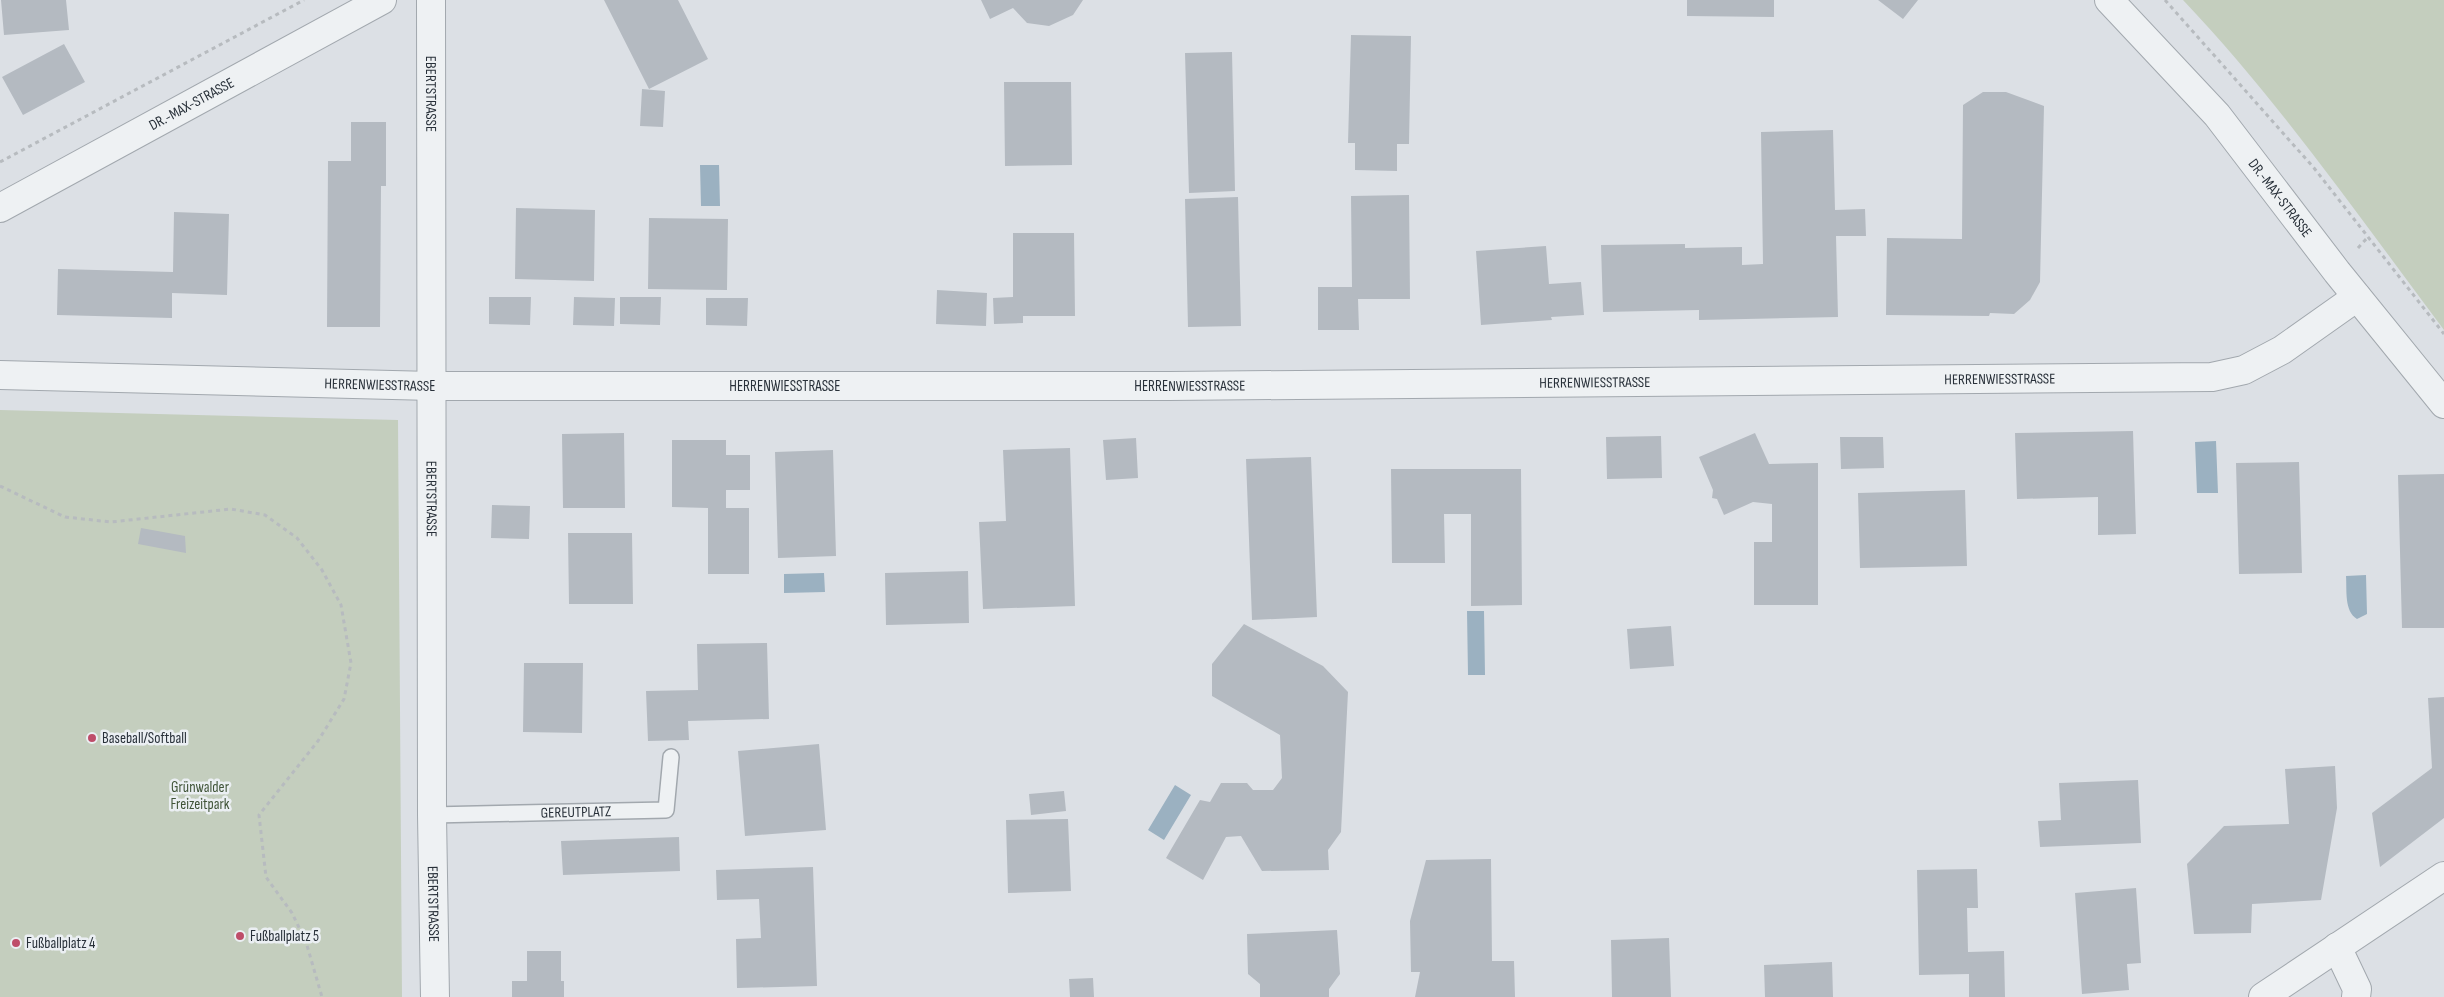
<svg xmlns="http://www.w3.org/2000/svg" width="2444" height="997" font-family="'Sofia Sans Condensed',sans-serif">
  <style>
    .green { fill: #c4cebe }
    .water { fill: #9bb1c1 }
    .building { fill: #b4bac1 }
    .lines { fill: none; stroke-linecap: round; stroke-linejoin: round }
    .service-casing { stroke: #a2a8ae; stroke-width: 18 }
    .minor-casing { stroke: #a2a8ae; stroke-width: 30 }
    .path { stroke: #b7bbbf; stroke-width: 3; stroke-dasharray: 4 4; stroke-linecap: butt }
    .service { stroke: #eef1f3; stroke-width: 15 }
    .minor { stroke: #eef1f3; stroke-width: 28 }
    .poi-dot { fill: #be4d69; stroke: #ebeff3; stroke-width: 2 }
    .labels { text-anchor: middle; stroke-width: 5; stroke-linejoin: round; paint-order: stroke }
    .street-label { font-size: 15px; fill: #283039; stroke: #ebeff3 }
    .poi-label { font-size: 15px; fill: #283039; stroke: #ebeff3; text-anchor: start }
    .park-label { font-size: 15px; fill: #3f5337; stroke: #ebeff3 }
  </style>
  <rect width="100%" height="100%" fill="#dce0e5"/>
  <path class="green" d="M2183,0h261v330c-84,-112 -165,-229 -261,-330z
    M0,410l398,10 4,577h-402z"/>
  <path class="water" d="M700,165h19l1,41h-19z
    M2216,441l2,52h-21l-2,-51z
    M824,573l1,19 -41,1v-19z
    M2366,575l1,39 -10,5c-13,-8 -10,-29 -11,-43z
    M1467,611h17l1,64h-17z
    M1175,785l16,10 -27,45 -16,-10z"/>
  <path class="building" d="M1,0h65l3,30 -65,5z
    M604,0h74l30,59 -59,30z
    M981,0h102l-10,15 -24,11 -22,-3 -14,-15 -23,11z
    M1687,0h87v17l-87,-1z
    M1878,0h40l-15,19z
    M1351,35l60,1 -2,108h-12v27l-42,-1v-27h-7z
    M64,44l21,38 -62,33 -21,-38z
    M1232,52l3,139 -46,2 -4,-140z
    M1004,82h67l1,83 -67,1z
    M642,89l23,2 -2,36 -23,-1z
    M1983,92h23l38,14 -4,176 -10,18 -16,14 -24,-1 -1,3 -103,-1 1,-77 75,1 1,-134z
    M351,122h35v64h-5l-1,141h-53l1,-166h23z
    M1833,130l2,80 30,-1 1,27h-30l2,81 -139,3v-10l-96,2 -2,-67 84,-1v4l57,-1v18l21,-1 -2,-132z
    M1409,195l1,104h-52l1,31h-41v-43h34l-1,-91z
    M1238,197l3,129 -53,1 -3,-128z
    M516,208l79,2 -1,71 -79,-2z
    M174,212l55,2 -2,81 -55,-2v25l-115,-3 1,-46 115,3z
    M649,218l79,1 -1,71 -79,-1z
    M1013,233h61l1,83h-52v7l-29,1 -1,-26 20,-1z
    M1546,246l3,38 32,-2 3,33 -33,2 1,3 -71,5 -5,-74z
    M937,290l50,3 -1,33 -50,-2z
    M489,297h42l-1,28 -41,-1z
    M574,297l41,1 -1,28 -41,-1z
    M620,297h41l-1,28 -40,-1z
    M706,298h42l-1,28 -41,-1z
    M2133,431l3,103 -38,1v-38l-81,2 -2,-66z
    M624,433l1,75h-62l-1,-74z
    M1755,433l14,31 49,-1v142h-64v-63h18v-38l-19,-2 -29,13 -7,-16 -5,-1 1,-8 -14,-33z
    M1661,436l1,42 -55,1 -1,-42z
    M1840,437h43l1,31 -43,1z
    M1136,438l2,40 -32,2 -3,-40z
    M672,440h54v15h24v35h-24v18h23v66h-41v-66l-36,-1z
    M1070,448l5,158 -92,3 -4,-87 27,-1 -3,-71z
    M833,450l3,106 -58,2 -3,-106z
    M1311,457l6,160 -65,3 -6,-161z
    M2299,462l3,111 -63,1 -3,-111z
    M1391,469h130l1,136 -51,1v-92h-27l1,49h-53z
    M2444,474v154h-42l-4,-153z
    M1965,490l2,76 -107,2 -2,-75z
    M492,505l38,1 -1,33 -38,-1z
    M141,528l44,8 1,17 -48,-9z
    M568,533h64l1,71h-64z
    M968,571l1,52 -83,2 -1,-52z
    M1244,624l79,42 25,26 -7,140 -13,18 1,20 -67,1 -21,-35 -15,1 -23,43 -37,-22 34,-58 10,2 11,-19h26l6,7h20l9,-12 -2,-43 -68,-39v-32z
    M1671,626l3,40 -44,3 -3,-40z
    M767,643l2,76 -81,2 1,19 -41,1 -2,-50 52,-1 -1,-46z
    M524,663h59l-1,70 -59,-1z
    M2444,697v121l-64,49 -8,-54 60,-45 -4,-70z
    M819,744l7,86 -81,6 -7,-85z
    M2335,766l2,42 -16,92 -69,4 -1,29 -57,1 -7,-70 37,-38 65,-2 -4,-55z
    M2138,780l3,63 -101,4 -2,-26 23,-1 -2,-37z
    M1064,791l2,20 -35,4 -2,-21z
    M1068,819l3,72 -63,2 -2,-73z
    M679,837l1,34 -117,4 -2,-34z
    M1491,859l1,102h22l1,36h-100l5,-25h-9l-1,-51 16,-61z
    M813,867l4,119 -80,2 -1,-49 25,-1 -2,-39 -42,1 -1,-30z
    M1977,869l1,39h-11l1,44 36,-1 1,46h-36v-23l-50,1 -2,-105z
    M2136,888l5,75 -14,1 2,26 -47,4 -7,-101z
    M1337,930l3,44 -11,15v8h-69v-13l-12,-10 -1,-40z
    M1669,938l2,59h-59l-1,-57z
    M527,951h34v30h3v16h-52v-16h15z
    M1832,962l1,35h-68l-1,-32z
    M1093,978l1,19h-24l-1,-18z"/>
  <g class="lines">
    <g class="service-casing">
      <g id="service">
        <path id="s1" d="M432,815l234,-5 5,-53"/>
      </g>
    </g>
    <g class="minor-casing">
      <g id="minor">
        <path id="s2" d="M431,0l1,815 3,182"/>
        <path id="s3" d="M2109,0l108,115 120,157 107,132"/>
        <path id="s4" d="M0,208l382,-208"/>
        <path id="s5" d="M0,375l432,11h738l1042,-9 32,-7 38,-20 75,-53"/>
        <path d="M2337,947l20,42 -1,8"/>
        <path d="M2263,997l181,-121"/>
      </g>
    </g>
    <path class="path" d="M2165,0l149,168 130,166
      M0,162l304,-162
      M2358,248l10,-11
      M0,486l65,31 46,5 120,-13 34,6 32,23 25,32 19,35 10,58 -7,36 -26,42 -59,74 7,62 26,36 14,29 16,55"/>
    <use href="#service" class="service"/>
    <use href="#minor" class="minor"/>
  </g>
  <g class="poi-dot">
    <circle cx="92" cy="738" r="5"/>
    <circle cx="240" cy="936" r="5"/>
    <circle cx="16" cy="943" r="5"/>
  </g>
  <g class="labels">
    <g class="street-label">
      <text dy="5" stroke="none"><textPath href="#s2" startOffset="94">EBERTSTRASSE</textPath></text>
      <text dy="5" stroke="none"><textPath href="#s4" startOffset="218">DR.-MAX-STRASSE</textPath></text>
      <text dy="5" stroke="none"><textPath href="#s3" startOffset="262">DR.-MAX-STRASSE</textPath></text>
      <text dy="5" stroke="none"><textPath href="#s5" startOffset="2000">HERRENWIESSTRASSE</textPath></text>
      <text dy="5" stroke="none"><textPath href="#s5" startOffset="1595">HERRENWIESSTRASSE</textPath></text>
      <text dy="5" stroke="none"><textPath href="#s5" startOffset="380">HERRENWIESSTRASSE</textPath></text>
      <text dy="5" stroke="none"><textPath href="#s5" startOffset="1190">HERRENWIESSTRASSE</textPath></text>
      <text dy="5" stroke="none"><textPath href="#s5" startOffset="785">HERRENWIESSTRASSE</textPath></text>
      <text dy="5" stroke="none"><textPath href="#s2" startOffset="499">EBERTSTRASSE</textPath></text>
      <text dy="5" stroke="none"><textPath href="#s1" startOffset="144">GEREUTPLATZ</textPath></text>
      <text dy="5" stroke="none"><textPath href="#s2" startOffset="904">EBERTSTRASSE</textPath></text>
    </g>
    <g class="poi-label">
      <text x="102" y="743">Baseball/Softball</text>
      <text x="250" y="941">Fußballplatz 5</text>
      <text x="26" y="948">Fußballplatz 4</text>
    </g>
    <g class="park-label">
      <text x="200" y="792">Grünwalder<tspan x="200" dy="17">Freizeitpark</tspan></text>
    </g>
  </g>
</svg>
